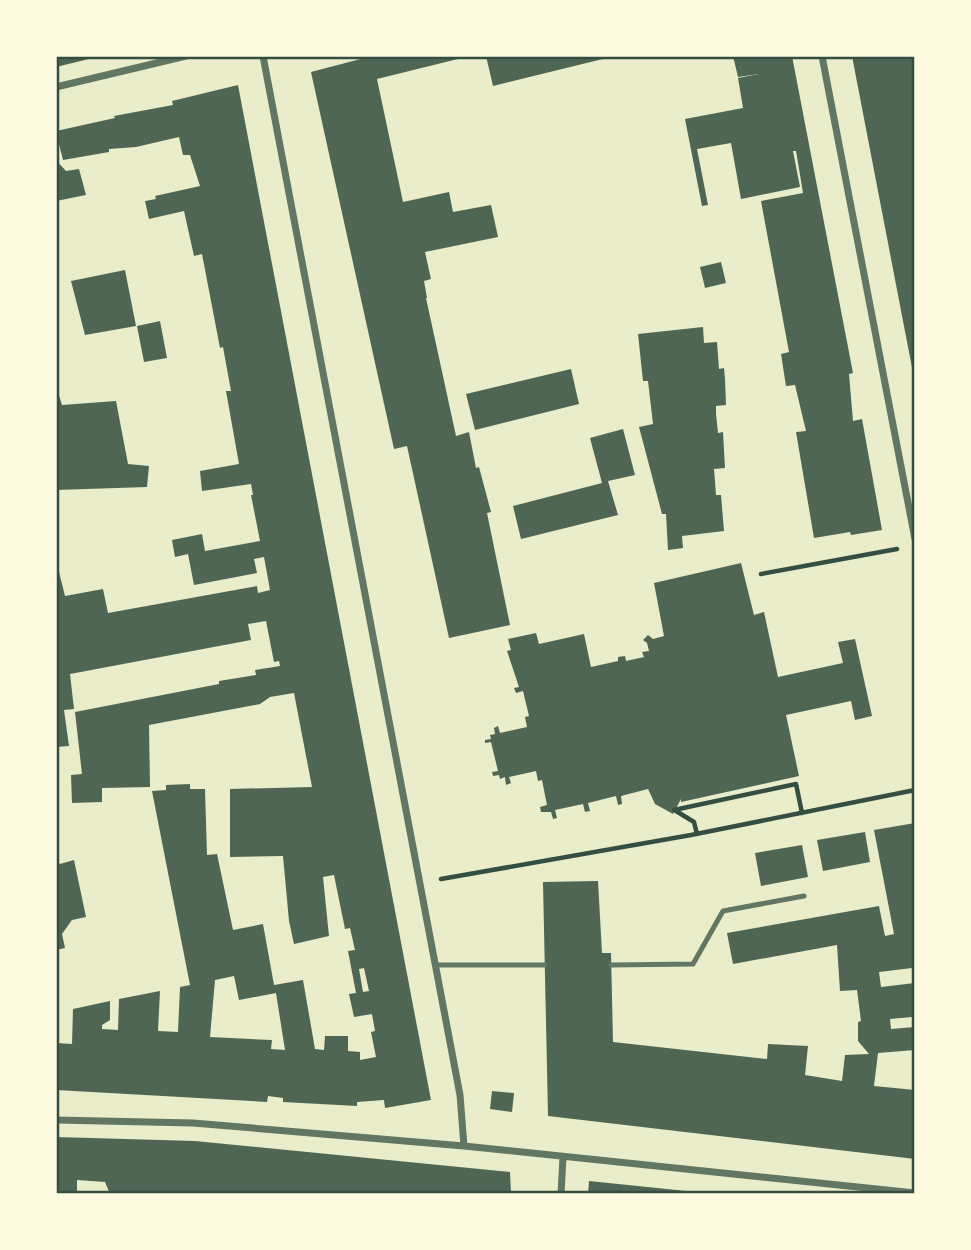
<svg xmlns="http://www.w3.org/2000/svg" width="971" height="1250" font-family="Mulish,sans-serif">
  <style>
    .building { fill: #4f6655; fill-rule: evenodd }
    .lines { fill: none; stroke-linecap: round; stroke-linejoin: round }
    .path { stroke: #344e41; stroke-width: 4.5 }
    .service { stroke: #617663; stroke-width: 5 }
    .minor { stroke: #617663; stroke-width: 7 }
    .neatline { fill: none; stroke: #344e41; stroke-width: 2.5 }
  </style>
  <rect width="100%" height="100%" fill="#e9edc9"/>
  <path class="building" d="M56,56h41v1l-41,10z
    M372,56h98l-93,23 26,123 46,-10 4,20 38,-7 7,32 -73,15 6,27 -7,2 3,17h-1l30,138 13,-4 7,36 3,-1 12,45 -4,1 23,112 -61,13 -42,-192 -13,3 -83,-377z
    M486,56h125v1l-118,29z
    M733,56h59l61,317 -4,1 4,47 9,-2 20,111 -31,5 -1,-3 -36,6 -18,-106 10,-1 -11,-46 -9,1 -5,-32 8,-2 -28,-151 42,-8 -7,-42h-3l7,36 -59,12 -10,-56 -34,6 11,56 -6,1 -17,-87 58,-11 -5,-30 21,-4 -21,3z
    M852,56h63v322h-1z
    M238,85l193,1015 -46,8 -1,-8 -27,2v4l-74,-4v-4l-15,-2 -1,6 -211,-12v-47l16,1 1,-35 37,-8v19l-8,5v4l16,1 1,-31 41,-8 -2,40 20,1 2,-45 10,-2 -38,-194 14,-1v-5l24,-1v5h15l2,66 10,-1 16,76 30,-6 11,61 29,-5 12,69 9,1 1,-14h23v15l12,1v8l16,-3 -5,-25 4,-1 -3,-17 -18,3 -5,-23 7,-1 -8,-42 7,-1 -5,-22 -5,1 -11,-54 -11,2 6,59 -35,8 -5,-23 -6,-65 -53,1v-68l82,-2 -18,-94 -24,4 -10,7 -111,21 1,62 -48,1v14l-30,1 -1,-28 11,-1 -7,-62 144,-28v-3l37,-6 -1,-5 25,-4 -1,-5 -5,1 -8,-41 -18,3 3,16 -181,34 4,35 -10,1 5,36 -13,1v-187l9,36 38,-7 5,24 149,-27 1,7 12,-3 -6,-33 -10,2 3,14 -63,12 -6,-31 -13,3 -3,-17 30,-6 3,17 55,-10 -9,-46h2l-2,-11 -49,7 -2,-20 39,-7 -13,-73h5l-8,-44 -3,1 -18,-94 -8,2 -10,-45 -35,8 -4,-18 11,-2 -1,-3 45,-10 -10,-31h-7l-4,-18 -43,10 -27,2v3l-46,8 -7,-28v-1l59,-13 -1,-2 59,-11 -1,-4zM364,968l5,23 -6,1 -4,-23zM234,976l5,24 37,-7 9,57 -14,-1 1,-9 -62,-3 5,-57z
    M56,160l10,11 13,-2 7,26 -30,6z
    M721,262l5,21 -21,5 -5,-21z
    M125,270l11,56 -51,9 -14,-54z
    M160,321l7,37 -23,4 -7,-36z
    M703,327l1,16 13,-1 2,27 5,-1 1,11 1,26 -10,1v8l2,19 5,-1 2,36 -11,1 2,26h5l3,36 -42,5 1,12 -15,2 -2,-36h-4l-23,-87 14,-3 -5,-43h-5l-5,-47z
    M571,369l8,35 -104,26 -9,-36z
    M56,386l6,19 54,-4 12,63 21,2 -2,21 -91,3z
    M623,429l12,46 -27,6 10,34 -97,24 -8,-33 89,-23 -12,-45z
    M741,563l13,52 10,-3 14,65 65,-14 -5,-21 17,-3 17,77 -17,4 -4,-19 -65,14 13,61 -118,26v-3l-8,15 -18,-10 -7,-15 -27,7 1,8 -4,1 -2,-9 -28,7 2,8 -5,1 -2,-8 -28,6 2,8 -4,1 -2,-7h-10l-1,-5 7,-2 -5,-25 -4,1 -2,-10 -27,6 2,6 -5,2 -1,-8 -5,2 -1,-4 -6,1 -1,-4 6,-1 -7,-29 -6,1v-3l6,-1 -1,-4 5,-1 -1,-6 4,-2 2,7 27,-6 -2,-10 4,-1 -6,-25 -7,2 -2,-5 5,-1 -12,-36 4,-1 -3,-11 28,-6 3,11 45,-10 7,33 27,-6v-4l7,-1 1,5 18,-4 -2,-5 7,-1 -2,-8 -4,-3 5,-5 5,4 11,-3 -10,-53z
    M915,823v156l-3,-11 -33,4 2,15 34,-4v42l-3,-8 -22,2 1,10 24,-2v23l-37,3 -4,33 41,4v69l-367,-43 -5,-234 55,-1 4,72h9l2,89 154,17 1,-15 40,2 -3,29 37,6 3,-26 24,-1 -11,-13v-19l3,-1 -4,-31 -17,1 -3,-46 -104,19 -6,-31 152,-27 6,30 9,-2 -20,-104z
    M865,832l5,30 -47,9 -6,-31z
    M802,845l6,32 -47,9 -6,-33z
    M74,860l12,57 -14,3 -10,14 3,14 -9,2v-89l4,3z
    M492,1091l22,2 -2,19 -22,-3z
    M56,1137l139,4 315,31 1,22h-401l-5,-12 -28,-2v14h-21z
    M589,1181l107,11v2h-108z"/>
  <g class="lines">
    <path class="path" d="M761,574l136,-25
      M674,810l122,-26 6,29
      M676,811l18,11 3,12
      M441,879l250,-44 224,-45"/>
    <path class="service" d="M435,965h110
      M611,965l82,-1 30,-53 81,-15"/>
    <path class="minor" d="M263,56l197,1039 4,51
      M822,56l93,483
      M56,87l130,-31
      M56,1120l137,3 271,23 451,47
      M561,1194l2,-37"/>
  </g>
  <rect width="971" height="1250" fill="none" stroke="#fefae0" stroke-width="116"/>
  <rect x="58" y="58" width="855" height="1134" class="neatline"/>
</svg>
